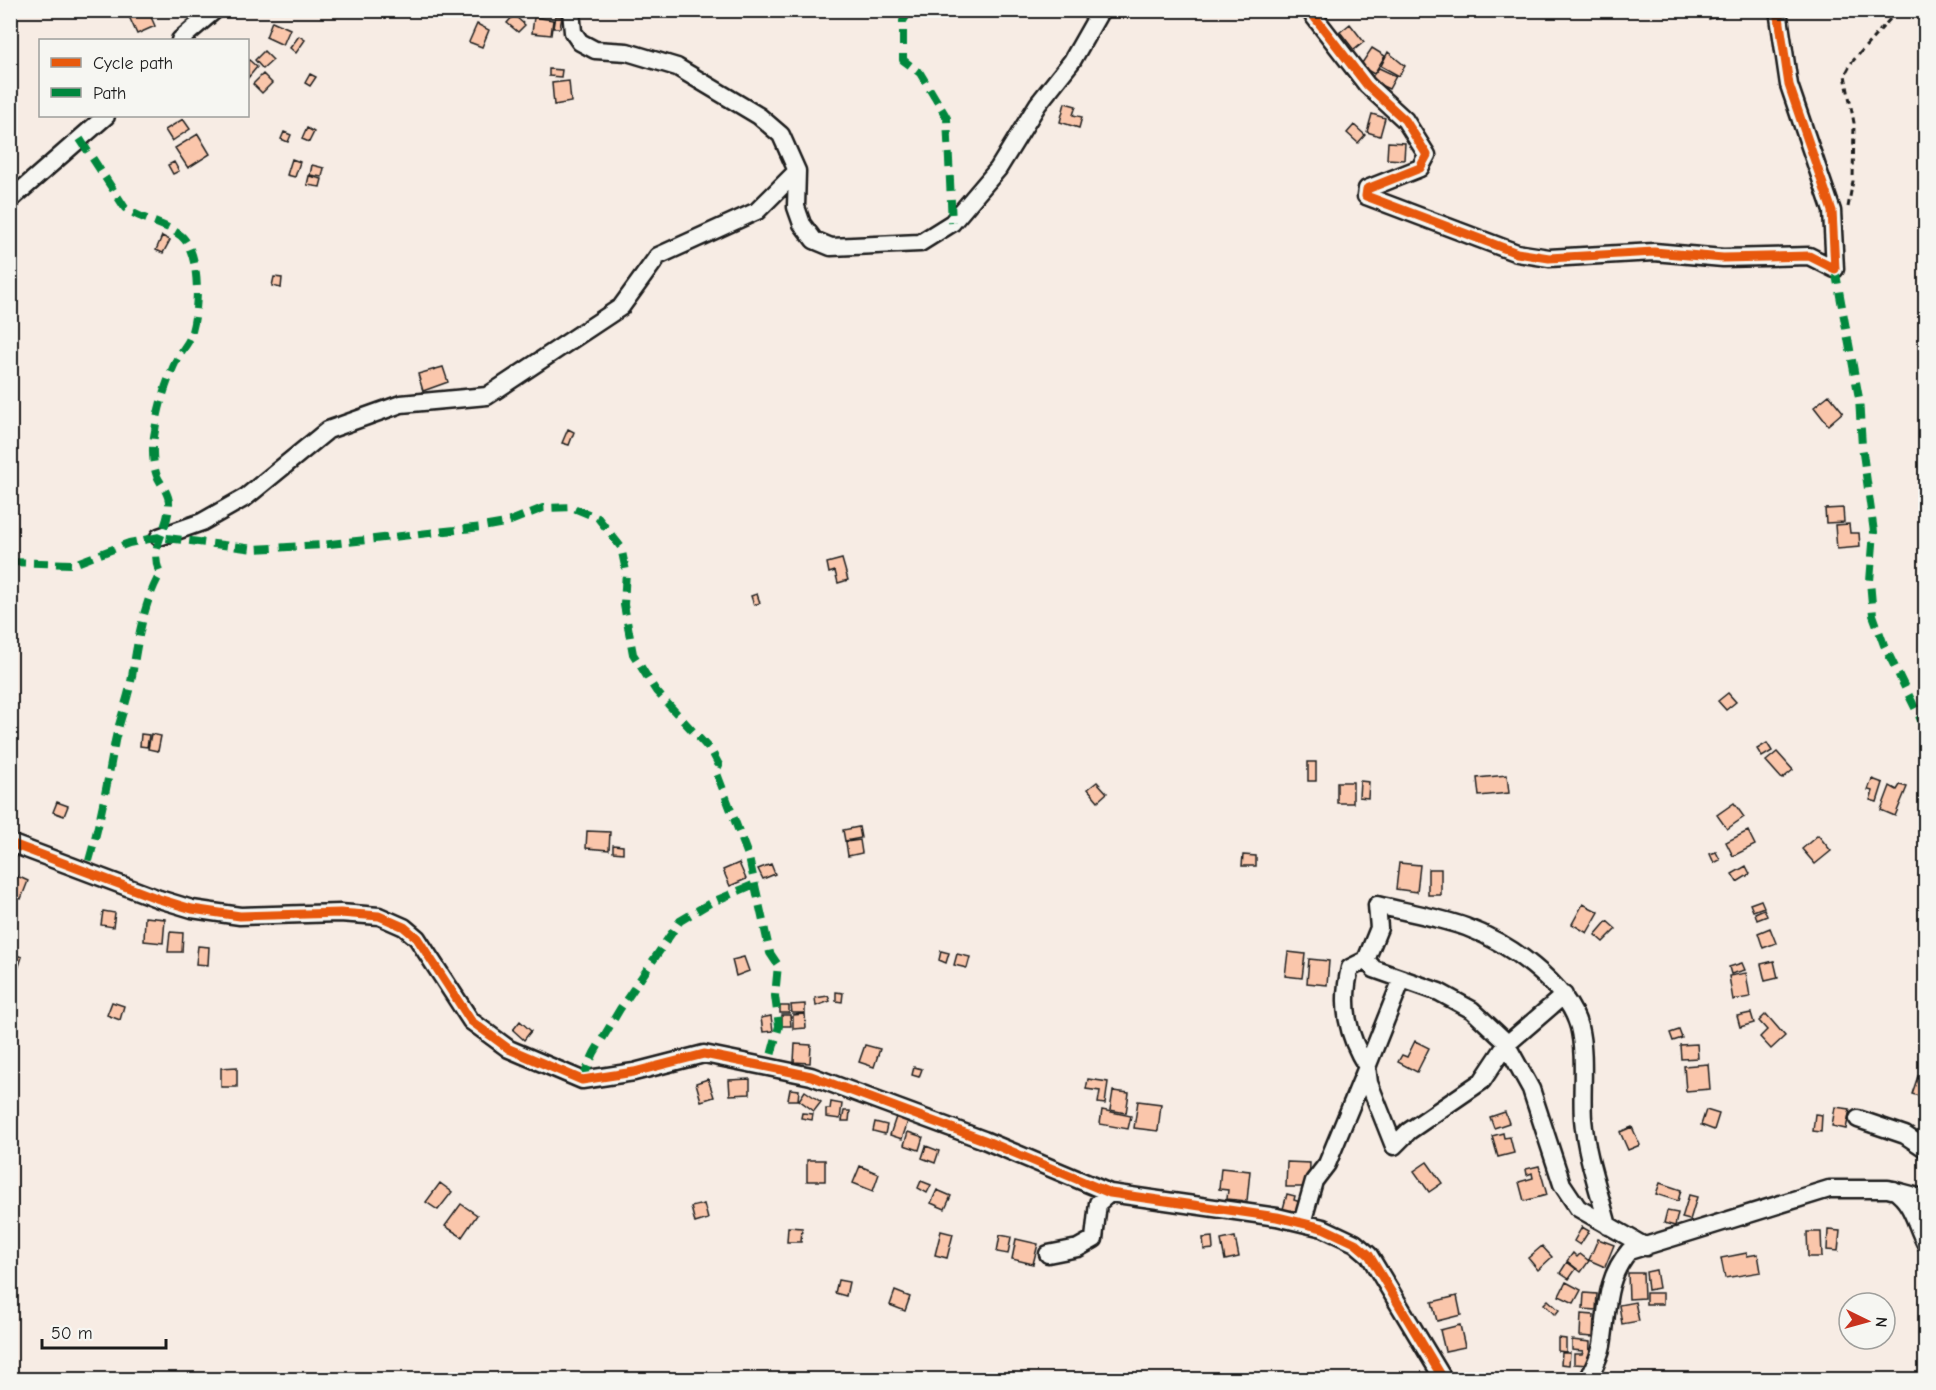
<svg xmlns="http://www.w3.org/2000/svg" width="1936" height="1390" font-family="'Comic Neue',sans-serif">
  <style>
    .building { fill: #fac6ab; stroke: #1c1c1c; stroke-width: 1.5 }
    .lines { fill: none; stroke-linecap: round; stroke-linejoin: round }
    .minor-casing { stroke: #1c1c1c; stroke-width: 21 }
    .path { stroke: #1c1c1c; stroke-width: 3; stroke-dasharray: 6 4.5; stroke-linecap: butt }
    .minor { stroke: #f6f6f2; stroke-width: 16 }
    .quiet { stroke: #00873e; stroke-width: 8; stroke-dasharray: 15 8; stroke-linecap: butt }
    .cycleway-casing { stroke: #f6f6f2; stroke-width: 13 }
    .cycleway { stroke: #e8590c; stroke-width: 9 }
  </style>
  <rect width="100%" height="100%" fill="#f7ece4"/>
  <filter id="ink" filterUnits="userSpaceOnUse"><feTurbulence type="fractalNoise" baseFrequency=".0167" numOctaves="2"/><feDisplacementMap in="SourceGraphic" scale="12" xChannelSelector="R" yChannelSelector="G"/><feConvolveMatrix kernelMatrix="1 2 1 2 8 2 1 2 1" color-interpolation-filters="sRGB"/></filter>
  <g filter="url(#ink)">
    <path class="building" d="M131,10h17l7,16 -18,8 -10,-22z
      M1708,10h16l1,5 -16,4z
      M514,15l11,10 -7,7 -11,-9z
      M555,16l7,1 -2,11h-7z
      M534,17l19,3 -2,15 -19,-2z
      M272,21l18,8 -7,16 -17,-8z
      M477,24l12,6 -7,17 -13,-5z
      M1350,24l14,18 -10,8 -14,-18z
      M299,36l6,4 -9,13 -6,-5z
      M1372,48l13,8 -11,18 -14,-8z
      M264,51l9,9 -10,9 -8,-9z
      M1388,52l17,14 -6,10 -18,-10z
      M248,59l9,8 -9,11z
      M1379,68l17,8 -7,13 -20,-9z
      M549,69l13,1 -1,7 -12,-1z
      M263,74l9,9 -10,10 -9,-9z
      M310,74l6,3 -6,9 -5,-3z
      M569,81l2,21 -17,3 -2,-22z
      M1065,103l11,3 -3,9 9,2 -3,11 -19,-6z
      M1372,114l13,4 -5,18 -13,-4z
      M183,119l7,10 -18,12 -7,-11z
      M1354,125l11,10 -7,8 -11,-10z
      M307,128l7,4 -5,10 -7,-3z
      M284,132l7,3 -3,7 -7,-3z
      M198,134l12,20 -22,14 -13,-20z
      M1388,142l17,1 -1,17 -17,-1z
      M292,159l8,3 -5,15 -8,-2z
      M174,162l5,9 -6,3 -5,-9z
      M312,165l12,3 -2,9 -12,-2z
      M309,176l13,3 -2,8 -13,-2z
      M162,236l8,4 -7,13 -7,-3z
      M274,277l8,1 -1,10 -9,-2z
      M443,367l5,15 -25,9 -5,-17z
      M1829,395l14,17 -15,13 -14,-18z
      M568,429l6,3 -5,13 -7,-2z
      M1843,508l1,14 -18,1 -1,-14z
      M1849,524l1,9h9l1,14 -23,2 -2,-24z
      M842,559l6,21 -10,3 -3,-12 -6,2 -2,-10z
      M757,594l3,9 -6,2 -3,-9z
      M1728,693l8,9 -10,8 -8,-9z
      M141,734l8,1 -2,12 -7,-1z
      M151,734l10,2 -3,15 -10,-2z
      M1767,743l5,8 -10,6 -5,-8z
      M1777,752l16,18 -11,9 -16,-18z
      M1308,762h8v19h-8z
      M1507,775l2,18 -30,3 -2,-18z
      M1872,779l11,4 -6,19 -7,-2 3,-9 -5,-1z
      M1360,781l9,1 -1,16 -9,-1z
      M1097,782l10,11 -9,8 -10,-12z
      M1337,782h16v21h-16z
      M1900,785l7,2 -12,29 -14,-6 9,-24 7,4z
      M57,802l11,4 -4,10 -11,-4z
      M1734,803l10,14 -17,12 -10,-14z
      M859,827l2,11 -16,3 -2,-11z
      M587,831l23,1 -1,18 -23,-2z
      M1748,831l7,14 -22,11 -7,-14z
      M1818,835l13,16 -16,13 -13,-15z
      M860,840l2,13 -14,3 -2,-14z
      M613,845l10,1v7l-10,-1z
      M1716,852l4,8 -6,3 -4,-9z
      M1243,855l13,1v10h-14z
      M739,863l7,16 -16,7 -7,-16z
      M1399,863l21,2 -3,27 -21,-3z
      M771,864l4,10 -12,5 -5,-10z
      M1746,866l4,8 -13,8 -5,-8z
      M1428,869h13v26h-13z
      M17,876l11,5 -7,18 -11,-5z
      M1761,900l3,7 -11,4 -3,-7z
      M1583,904l16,8 -12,21 -15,-9z
      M1764,909l3,7 -10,4 -2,-7z
      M103,911l12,2 -2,14 -12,-2z
      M145,917l20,2 -2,24 -19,-2z
      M1607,921l9,8 -13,13 -8,-7z
      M1770,928l6,15 -13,5 -5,-15z
      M170,932l13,1 -1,19h-14z
      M198,946l11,1 -1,18 -12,-1z
      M941,951l8,2 -3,10 -7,-3z
      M1288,952l17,2 -3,24 -17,-2z
      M13,954l9,3 -4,12 -8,-3z
      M957,954l13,3 -3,11 -13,-3z
      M744,957l5,14 -13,5 -4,-16z
      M1309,959l20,2 -2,24 -20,-2z
      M1774,961l4,17 -13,3 -4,-17z
      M1742,963l3,7 -14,4 -2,-7z
      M1746,973l4,24 -17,3 -4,-24z
      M836,992l7,1 -1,9 -6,-1z
      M828,996l2,5 -14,5 -1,-8z
      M112,1002l12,4 -4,14 -13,-5z
      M805,1004v9h-13l-1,-8z
      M780,1006h9v7h-9z
      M1751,1013l3,10 -14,4 -3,-11z
      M805,1014l1,14 -13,1v-14z
      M1766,1014l19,22 -14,13 -11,-12 7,-7 -8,-9z
      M782,1015h8l1,11h-9z
      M771,1016l2,15 -10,1 -2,-14z
      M520,1021l11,10 -7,9 -11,-10z
      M1679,1030l3,8 -9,3 -3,-8z
      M1415,1041l14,7 -12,24 -19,-10 4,-7 5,2z
      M795,1044l16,1 -1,18 -16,-1z
      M1697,1044l1,14 -17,1 -1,-14z
      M865,1045l15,4 -6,18 -15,-5z
      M1708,1064l2,25 -24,2 -2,-25z
      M237,1067v20h-16v-19z
      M914,1067l8,2 -3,8 -7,-2z
      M1918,1076l8,2v20l-14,-4z
      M708,1079l6,18 -13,4 -5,-18z
      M750,1079v15l-20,1 -1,-15z
      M1088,1079l20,3 -3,22 -7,-1 2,-12 -14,-2z
      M790,1089l9,1 -1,10h-10z
      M805,1091l16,11 -7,9 -15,-11z
      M1113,1091l16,2 -3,20 -16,-3z
      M1138,1101l23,3 -3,27 -24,-3z
      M831,1102l11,2 -2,15 -14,-2v-8h4z
      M1835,1107l15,2 -4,20 -14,-3z
      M1102,1110l29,6 -3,13 -28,-5z
      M1706,1110l13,4 -5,16 -13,-5z
      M844,1111h6l-1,10h-7z
      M1505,1112l4,11 -15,5 -4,-11z
      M802,1113l11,1 -1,6 -11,-2z
      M1815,1114l7,1 -1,17 -8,-1z
      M896,1117l12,4 -6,18 -12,-4z
      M875,1122l12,3 -2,9 -12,-3z
      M1632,1127l8,18 -12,5 -8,-18z
      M908,1132l15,5 -4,13 -15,-5z
      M1503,1133l1,5 6,-1 4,16 -16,4 -6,-21z
      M926,1146l13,5 -4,12 -13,-5z
      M807,1160h18v21h-18z
      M1287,1162l23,1 -1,24h-23z
      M1427,1162l15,21 -13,9 -15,-21z
      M860,1166l19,8 -6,17 -20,-8z
      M1539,1166l8,29 -23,6 -5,-19 14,-4 -1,-5 -5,2 -1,-6z
      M1221,1168l29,3 -3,30 -20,-2 1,-9 -9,-1z
      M921,1181l10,4 -4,8 -9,-5z
      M440,1183l12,9 -14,18 -12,-8z
      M1660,1183l21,7 -3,11 -22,-7z
      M937,1190l14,6 -6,13 -14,-6z
      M1287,1194l8,2 -1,4 9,3 -3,11 -17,-5z
      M1689,1195l8,2 -7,23 -8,-2z
      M461,1204l16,11 -15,22 -17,-11z
      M704,1204l4,15 -13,4 -4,-16z
      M1667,1211l11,2 -3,13 -11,-3z
      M788,1227l14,1 -1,14h-14z
      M1582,1227l7,4 -9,14 -6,-4z
      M1828,1230l12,1 -2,20 -11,-1z
      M941,1231l12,3 -6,24 -12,-3z
      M1807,1232h14l1,25h-14z
      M1000,1235l11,2 -3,17 -11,-2z
      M1212,1237l1,12 -9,1 -1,-12z
      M1235,1237l4,20 -14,3 -4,-20z
      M1016,1239l22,5 -5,20 -21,-5z
      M1598,1239l16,6 -9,22 -16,-7z
      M1542,1246l10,11 -14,13 -10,-12z
      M1573,1253l4,4 3,-3 9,7 -8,11 -14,-11z
      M1747,1253v3l11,-2 3,18 -36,6 -4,-20z
      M1567,1262l9,7 -7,10 -9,-6z
      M1656,1270l3,18 -11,2 -2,-18z
      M1628,1273h15l1,25 -15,1z
      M838,1280l11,2 -3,14 -11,-3z
      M1566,1282l15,8 -7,13 -15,-7z
      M895,1291l15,6 -5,14 -15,-6z
      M1584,1293l13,1 -1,16 -13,-1z
      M1646,1293h17v11h-17z
      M1457,1296l4,19 -24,6 -5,-19z
      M1548,1300l11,10 -4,5 -11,-11z
      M1635,1302l4,19 -17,3 -3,-19z
      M1581,1314l13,1 -1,22 -13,-1z
      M1460,1325l5,22 -20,4 -5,-21z
      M1558,1338l8,1v13l-8,-1z
      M1572,1340l18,2 -1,23 -15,-1v-10h8l1,-3 -11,-1z
      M1562,1353h8l-1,12 -8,-1z
      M643,1374l13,2v4h-13z"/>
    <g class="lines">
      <g class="minor-casing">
        <path id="minor" d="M571,10l2,22 7,10 15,8 32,2 50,15 82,49 22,19 16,36 -1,36 6,17 12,16 17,7 89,-4 32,-20 46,-54 40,-65 34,-43 29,-51
          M1309,10l58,75 38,35 22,35 -7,13 -53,21 -1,7 151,57 32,5 105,-6 69,6 86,-2 26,13 -3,-58 -43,-126 -11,-75
          M180,40l35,-30
          M10,200l96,-84
          M159,537l43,-15 44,-25 82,-67 73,-26 86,-8 134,-89 37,-51 99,-45 40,-40
          M10,843l149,56 33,10 48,7 100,-3 39,3 25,11 13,11 54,83 38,28 73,31 52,-8 70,-18 64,13 43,9 173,64 126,53 167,24 46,11 32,15 14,12 75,125
          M1402,979l-35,88 2,16 25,63 15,-15 73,-50 24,-36 58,-50
          M1858,1119l47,16 21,14
          M1894,1190c20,14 21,34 32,54
          M1302,1223l12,-42 13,-17 40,-97c-20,-32 -26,-62 -17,-99l16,-8
          M1608,1226c-9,-35 -22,-71 -25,-107 -2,-29 3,-63 -4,-92 -12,-44 -72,-85 -113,-100 -28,-10 -60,-15 -89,-22l2,23 -13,32 8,9 65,23 33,18 32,30 27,49 31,95 16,24 68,39
          M1048,1254l30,-6 16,-9 4,-36 12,-10
          M1588,1380c5,-11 12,-24 14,-35 6,-35 2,-64 27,-94l200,-62h59l38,10"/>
      </g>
      <path class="path" d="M1848,207l5,-26 1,-58 -9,-48 7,-13 46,-52"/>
      <use href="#minor" class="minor"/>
      <path class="quiet" d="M910,10l-7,11v39l17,13 27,45 5,105
        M80,139l45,69c16,12 50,18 60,32 16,22 14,73 5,98 -3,8 -11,15 -14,23 -10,21 -18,47 -21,70 -3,14 -3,31 2,45 4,9 13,18 12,29 -1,28 -21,40 -9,69 -16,28 -22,65 -27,96 -3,24 -13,48 -18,71 -8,45 -16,87 -29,130
        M1835,269l24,129 3,48 12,86 -4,49 3,34 11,30 42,85
        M10,562l64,2 55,-21 30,-6 95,12 67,-4 161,-18 23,-4 38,-15 28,-1 27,11 23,29 5,24 -2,34 9,49 23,37 56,61 7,13 -3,6 33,87 21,95 8,12 -3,31 4,30 -11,41
        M582,1080l12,-27 26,-44 60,-88 30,-18 45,-19"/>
      <g class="cycleway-casing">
        <path id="cycleway" d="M1309,10l58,75 38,35 22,35 -7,13 -53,21 -1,7 151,57 32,5 105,-6 69,6 86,-2 26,13 -3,-58 -43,-126 -11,-75
          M10,843l149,56 33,10 48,7 100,-3 39,3 25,11 13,11 54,83 38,28 73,31 52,-8 70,-18 64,13 43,9 173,64 126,53 167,24 46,11 32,15 14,12 75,125"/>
      </g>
      <use href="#cycleway" class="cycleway"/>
    </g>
  </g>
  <rect width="1936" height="1390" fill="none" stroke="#f6f6f2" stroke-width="36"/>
  <rect x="18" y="18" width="1900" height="1354" fill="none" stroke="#1c1c1c" stroke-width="2" filter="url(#ink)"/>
  <rect x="39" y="39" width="210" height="78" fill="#f6f6f2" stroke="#9f9f9c" stroke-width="1.5"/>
  <rect x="51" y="58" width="30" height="9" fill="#e8590c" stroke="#9f9f9c" stroke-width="1.5"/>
  <text x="93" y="69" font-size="18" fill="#1c1c1c">Cycle path</text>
  <rect x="51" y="88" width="30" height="9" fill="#00873e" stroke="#9f9f9c" stroke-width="1.5"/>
  <text x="93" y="99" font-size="18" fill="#1c1c1c">Path</text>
  <g transform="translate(1867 1321) rotate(95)"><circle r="28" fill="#f6f6f2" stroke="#9f9f9c" stroke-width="1.5"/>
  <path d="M0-4.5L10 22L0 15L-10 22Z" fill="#c8321e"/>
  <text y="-9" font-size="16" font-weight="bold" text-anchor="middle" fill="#1c1c1c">N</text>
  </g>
  <path d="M42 1339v9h124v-9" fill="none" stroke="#1c1c1c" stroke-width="3"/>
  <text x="51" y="1339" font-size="18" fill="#1c1c1c" stroke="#f6f6f2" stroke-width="4.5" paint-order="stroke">50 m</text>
</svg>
